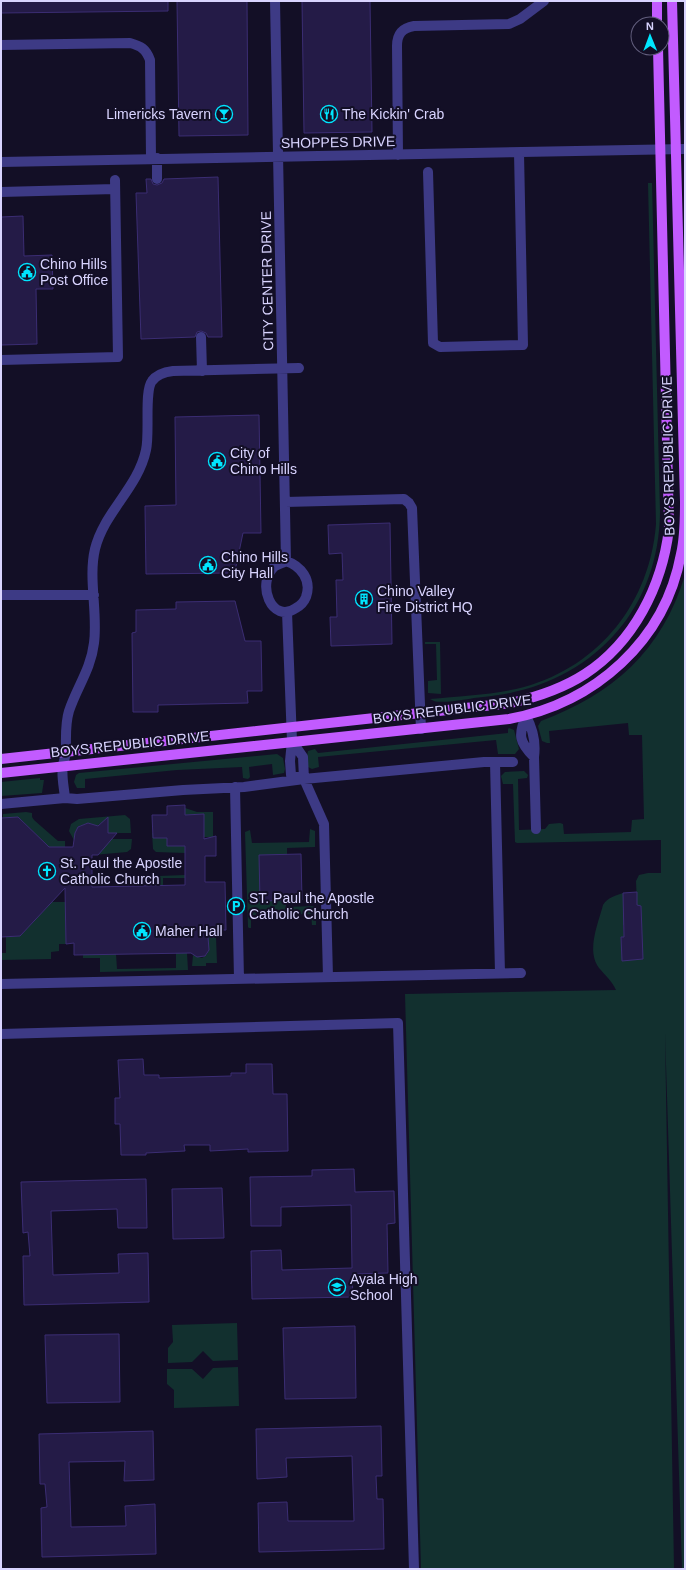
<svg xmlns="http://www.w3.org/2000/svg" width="686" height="1570" font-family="Helvetica,sans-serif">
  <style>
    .green { fill: #12302f }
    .building { fill: #241b47; stroke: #3b2d73 }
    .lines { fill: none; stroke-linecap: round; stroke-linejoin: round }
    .minor { stroke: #3d3a85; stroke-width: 10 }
    .major { stroke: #c25bff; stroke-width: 10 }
    .labels { text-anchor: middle; stroke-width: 4; stroke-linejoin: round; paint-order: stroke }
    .poi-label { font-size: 14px; fill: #d9d4ff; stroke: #130f26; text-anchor: start }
    .street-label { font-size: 14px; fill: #d9d4ff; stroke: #130f26 }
  </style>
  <rect width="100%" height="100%" fill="#130f26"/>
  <path class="green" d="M648,183h4l8,329c-1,104 -75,176 -177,185 -13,1 -37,7 -49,4l-4,-2c31,-3 64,-4 94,-12 76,-21 126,-85 132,-163z
    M685,575v994h-3l-17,-536 9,536h-253l-16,-575 211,-4c-4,-9 -11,-15 -17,-22 -13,-17 -1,-44 4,-63 5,-8 12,-9 20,-12v15l4,17h-4l1,12h-3l1,20 2,3 18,-1 -1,-52 -4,-2 -1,-24 3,-6 9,-2h13v-33l-144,3 -2,-1 -2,-58h-10l-2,-8 4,-4 19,-1 4,4 -1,3 -9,1 1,51 26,-1 4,-5 11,-1 3,1 1,10 67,-2 1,-12 12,-1 -2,-84h-13l-1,-12 -79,8 1,12h-3l-5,-2 -4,-15 3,-5c72,-27 121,-70 144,-146z
    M425,642h15l1,52 -13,-1v-12l9,-1 -1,-36h-11z
    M509,728l5,2 5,19 -4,5h-17l-2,-14 -178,17 1,10 -7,2 -4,-2 -1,-11 1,-5 7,-2 3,4 190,-20v-4z
    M277,754l6,4 2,11 -1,4 -11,2 -1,-11 -23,3 1,10 -2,2 -5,-1 -1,-11 -65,3 -92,9v9h-8l-3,-6 2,-7 3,-2z
    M40,778v2h4l-2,13 -41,3v-14z
    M185,808l12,4h16v25h-9v-23l-19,1z
    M26,812l6,1v4l2,3 24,21h7v6h-16l-31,-30 -15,1v-4z
    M125,815l5,4 1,14h-23l-1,-10h-6l-4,3 -9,-3 -10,4 -3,6v9l-6,-11 2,-7 8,-5z
    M310,829l5,2v16l-28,1v7l-28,1 2,45h25v6l30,-1v19h-4l-1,-11 -60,1v13h-2l-1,-1 -3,-95 5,-2 2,13 57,-1z
    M152,833h15v13h18v7l-29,-1 -3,-3z
    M100,839h32l-1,10 -4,3 -34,3v-6z
    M185,875v3h-22v7l-11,1 7,-10z
    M52,902h13l1,42h-7v7l-8,1v7l-50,1v-7h5v-16l14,-1z
    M216,937l1,26h-11v3h-14l1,-11 9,3c10,-5 7,-13 2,-20z
    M109,949v5h7l1,15 59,-1v-15h11l1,17 -88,2v-14h-17v-4z
    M237,1323l1,37 -25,1 -10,-10 -11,11 -24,1v-15l5,-6 -1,-17z
    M238,1367l1,39 -65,2v-18l-7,-6v-15h25l11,10 10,-11z"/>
  <path class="building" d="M1,1h167v10l-167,2z
    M177,1h70l1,134 -69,1z
    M302,1h68l2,131 -68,1z
    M218,177l4,160h-14l-2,-4 -5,-2 -4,1 -2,5 -54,2 -5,-146h11l-1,-14h5l2,5 4,1 5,-2 2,-4z
    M23,216l1,40 28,-1 1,34h-17l1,55 -36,1v-128z
    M259,415l2,118h-18l-8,38 -6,2 -83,1 -1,-68 31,-1 -1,-88z
    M390,523l2,121 -61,2 -1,-29h7l-1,-37h7l-1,-27 -13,1 -1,-29z
    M235,601l10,40h16l1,50h-15l1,12 -90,2v7h-25l-1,-79 4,-1v-22l40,-1v-7z
    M185,805v10l19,-1v25l12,-3v20h-11v26h20l1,48h-12v7h-6l1,13 -4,6 -8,1 -6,-4 -117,2v-12l-8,1 -1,-56 -45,48 -19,1v-119l17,-1 31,30h24l2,-14 3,-6 10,-4 10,3 10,-9v16h9l-19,22h-6v32l93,-2v-39h-18v-8h-14l-1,-23h15v-9z
    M301,854l1,46 -42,1 -1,-46z
    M637,892v13l4,1 2,53 -21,2 -1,-24h3l-1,-44z
    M143,1059l1,16h15v3l72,-2v-3h15v-9h26l1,30h14l1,57 -40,1v-3l-38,2v-6h-26l1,6 -39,2v2h-25l-1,-31h-5v-26h5l-2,-38z
    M354,1169l1,23 39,-1 1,32 -8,1 1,49 -36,1 1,23 -101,2 -1,-48 30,-1 1,20 70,-2 -1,-63 -70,2v19h-30l-1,-49 62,-1v-6z
    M146,1179l1,49h-29l-1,-19 -66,2 2,64 66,-2 -1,-19 30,-1 1,49 -125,3 -1,-49h7l-2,-24 -5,1 -2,-51z
    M222,1188l2,50 -51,1 -1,-50z
    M355,1326l1,72 -71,1 -2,-71z
    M119,1334l1,68 -73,1 -2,-68z
    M381,1426l1,50h-6l1,23h6l1,50 -125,3 -1,-49 29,-1 1,19h66l-2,-65 -66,2 1,19 -30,2 -1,-50z
    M153,1431l1,49 -30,1 1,-20 -56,1 2,65 55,-1 -1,-20 30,-2 1,50 -114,3 -1,-49 6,-1 -2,-23h-5l-1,-50z"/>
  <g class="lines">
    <path class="minor" d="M275,1l11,560
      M1,45l129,-2c11,3 16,6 20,17l1,98
      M398,155l-1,-109c0,-12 5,-18 17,-20l95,-2 11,-5 24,-18
      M157,158v21
      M1,162l684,-13
      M428,172l5,171 7,4 83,-2 -4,-192
      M1,192l114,-3
      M201,337l1,34
      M1,360l117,-3 -3,-177
      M299,368l-126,3c-8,1 -16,3 -21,10 -8,10 -2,52 -6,69 -8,38 -42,62 -51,99 -7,29 3,64 -1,94 -3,26 -17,44 -25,68 -4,13 -3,25 -3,39 0,5 -2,10 -3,15 -2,10 1,22 2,33l12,1 106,-9 61,-3 60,-8 180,-17h29
      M285,502l119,-3 5,4 3,5 9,221
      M286,561c15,5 26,19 20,36 -2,5 -6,9 -10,11 -24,17 -41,-25 -21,-42 3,-2 8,-3 11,-5z
      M1,595h93
      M287,612l5,129 -2,20 1,14 10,3
      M526,716c7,13 10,26 8,41l2,72
      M526,716c-8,19 -7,26 8,41
      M292,741l11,16 1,22 20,45 4,153
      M495,762l5,211
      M235,787l4,192
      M1,804l64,-6
      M1,984l520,-11
      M1,1034l397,-11 16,546"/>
    <path class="major" d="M657,1v23
      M1,759l510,-56c26,-6 51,-14 74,-29 49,-32 77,-88 84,-145l-11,-481
      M1,773l508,-54c86,-16 156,-78 172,-165 4,-17 4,-35 4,-52l-13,-501"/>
  </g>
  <defs>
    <g id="bar-ring" transform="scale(0.9)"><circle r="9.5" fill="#130f26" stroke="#00e5ff" stroke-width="1.5"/><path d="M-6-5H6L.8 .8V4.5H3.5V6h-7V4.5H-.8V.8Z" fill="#00e5ff"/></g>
    <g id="restaurant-ring" transform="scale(0.9)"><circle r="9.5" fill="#130f26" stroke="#00e5ff" stroke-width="1.5"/><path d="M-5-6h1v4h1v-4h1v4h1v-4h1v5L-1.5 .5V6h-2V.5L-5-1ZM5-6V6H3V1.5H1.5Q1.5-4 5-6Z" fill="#00e5ff"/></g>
    <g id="civic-ring" transform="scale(0.9)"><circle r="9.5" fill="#130f26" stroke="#00e5ff" stroke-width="1.5"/><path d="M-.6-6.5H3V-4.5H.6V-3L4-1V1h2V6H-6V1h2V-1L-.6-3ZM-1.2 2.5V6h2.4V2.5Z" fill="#00e5ff"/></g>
    <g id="building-ring" transform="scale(0.9)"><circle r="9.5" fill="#130f26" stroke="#00e5ff" stroke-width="1.5"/><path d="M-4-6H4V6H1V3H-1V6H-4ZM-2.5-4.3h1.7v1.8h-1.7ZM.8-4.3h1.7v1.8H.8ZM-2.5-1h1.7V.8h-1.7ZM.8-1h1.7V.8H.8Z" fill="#00e5ff"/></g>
    <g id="church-ring" transform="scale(0.9)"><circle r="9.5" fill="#130f26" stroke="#00e5ff" stroke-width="1.5"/><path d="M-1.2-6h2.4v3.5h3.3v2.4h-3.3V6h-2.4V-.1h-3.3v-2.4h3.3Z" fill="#00e5ff"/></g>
    <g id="parking-ring" transform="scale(0.9)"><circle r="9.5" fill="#130f26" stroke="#00e5ff" stroke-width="1.5"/><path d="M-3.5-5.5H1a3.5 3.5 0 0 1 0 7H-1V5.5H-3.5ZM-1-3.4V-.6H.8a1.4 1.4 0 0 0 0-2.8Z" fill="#00e5ff"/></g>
    <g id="school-ring" transform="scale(0.9)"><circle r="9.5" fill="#130f26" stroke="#00e5ff" stroke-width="1.5"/><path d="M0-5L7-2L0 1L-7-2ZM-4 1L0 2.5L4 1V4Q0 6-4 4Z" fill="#00e5ff"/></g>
  </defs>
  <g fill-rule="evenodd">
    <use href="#bar-ring" x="224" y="114"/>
    <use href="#restaurant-ring" x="329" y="114"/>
    <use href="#civic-ring" x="27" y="272"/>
    <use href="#civic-ring" x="217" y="461"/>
    <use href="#civic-ring" x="208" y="565"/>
    <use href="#building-ring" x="364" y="599"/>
    <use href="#church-ring" x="47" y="871"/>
    <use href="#parking-ring" x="236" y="906"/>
    <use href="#civic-ring" x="142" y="931"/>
    <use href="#school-ring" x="337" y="1287"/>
  </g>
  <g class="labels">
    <g class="poi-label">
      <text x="211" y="119" text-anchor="end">Limericks Tavern</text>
      <text x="342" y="119">The Kickin' Crab</text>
      <text x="40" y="269">Chino Hills<tspan x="40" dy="16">Post Office</tspan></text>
      <text x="230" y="458">City of<tspan x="230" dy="16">Chino Hills</tspan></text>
      <text x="221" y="562">Chino Hills<tspan x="221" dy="16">City Hall</tspan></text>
      <text x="377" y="596">Chino Valley<tspan x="377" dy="16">Fire District HQ</tspan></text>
      <text x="60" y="868">St. Paul the Apostle<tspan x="60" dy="16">Catholic Church</tspan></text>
      <text x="249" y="903">ST. Paul the Apostle<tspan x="249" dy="16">Catholic Church</tspan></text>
      <text x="155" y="936">Maher Hall</text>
      <text x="350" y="1284">Ayala High<tspan x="350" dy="16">School</tspan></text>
    </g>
    <g class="street-label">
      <text transform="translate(338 142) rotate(-1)" y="5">SHOPPES DRIVE</text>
      <text transform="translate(267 281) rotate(-91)" y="5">CITY CENTER DRIVE</text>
      <text transform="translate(668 456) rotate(-91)" y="5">BOYS REPUBLIC DRIVE</text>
      <text transform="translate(452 709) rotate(-7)" y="5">BOYS REPUBLIC DRIVE</text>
      <text transform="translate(130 744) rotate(-6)" y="5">BOYS REPUBLIC DRIVE</text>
    </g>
  </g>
  <rect width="686" height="1570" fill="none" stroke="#d9d4ff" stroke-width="4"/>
  <g transform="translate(650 36) rotate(359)"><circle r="19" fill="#130f26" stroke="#625e7d"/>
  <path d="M0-3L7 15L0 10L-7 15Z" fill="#00e5ff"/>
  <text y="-6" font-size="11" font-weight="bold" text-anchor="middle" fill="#d9d4ff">N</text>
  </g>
</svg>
